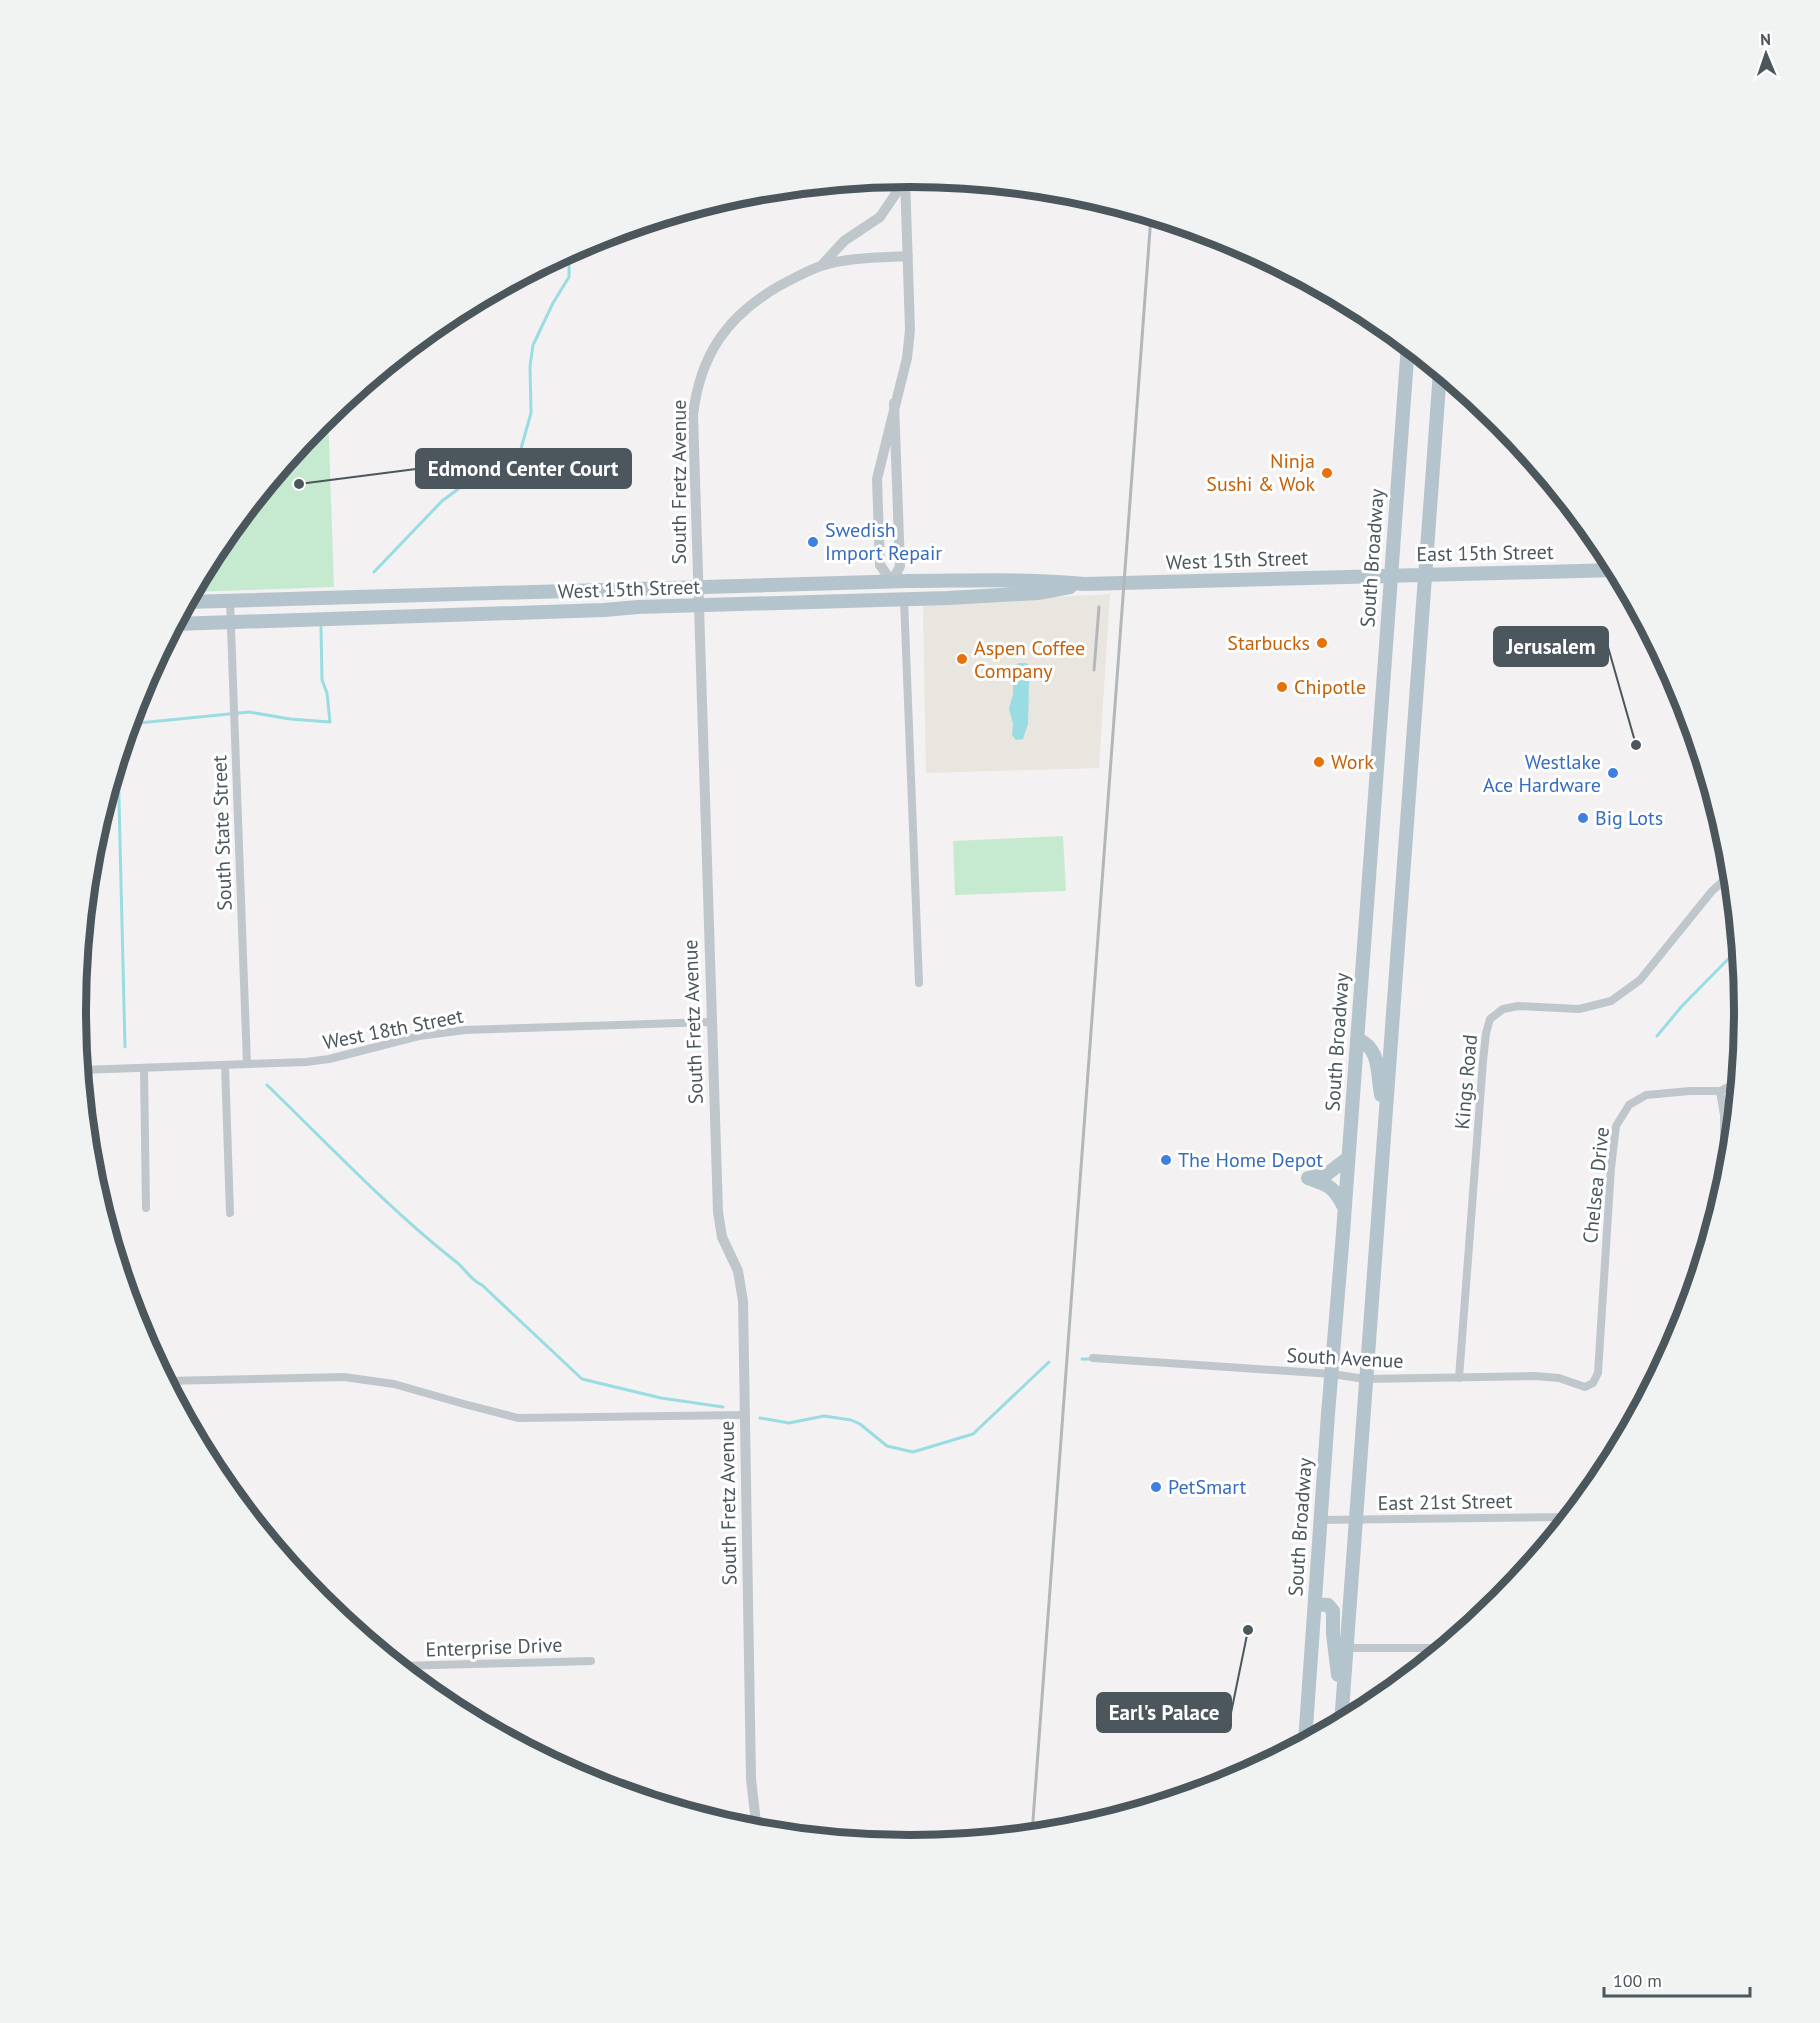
<svg xmlns="http://www.w3.org/2000/svg" width="1820" height="2023" font-family="'PT Sans',sans-serif">
  <style>
    .commercial { fill: #e9e5df }
    .green { fill: #c6eacf }
    .water { fill: #99dde2 }
    .lines { fill: none; stroke-linecap: round; stroke-linejoin: round }
    .stream { stroke: #99dde2; stroke-width: 3 }
    .minor { stroke: #bfc7cc; stroke-width: 8 }
    .tertiary { stroke: #bfc7cc; stroke-width: 10 }
    .primary { stroke: #b4c4cc; stroke-width: 14 }
    .rail { stroke: #b4b7ba; stroke-width: 3 }
    .food-dot { fill: #e8710a; stroke: #fff; stroke-width: 2 }
    .shop-dot { fill: #3f7fe0; stroke: #fff; stroke-width: 2 }
    .labels { text-anchor: middle; stroke-width: 6; stroke-linejoin: round; paint-order: stroke }
    .food-label { font-size: 20px; fill: #c56008; stroke: #fff; text-anchor: start }
    .street-label { font-size: 20px; fill: #4b575c; stroke: #fff }
    .shop-label { font-size: 20px; fill: #366cbe; stroke: #fff; text-anchor: start }
    .rim { fill: none; stroke: #4b575c; stroke-width: 8 }
    .leader { fill: none; stroke: #4b575c; stroke-width: 2 }
    .callout-dot { fill: #4b575c; stroke: #fff; stroke-width: 2 }
    .callout { fill: #4b575c; stroke: #4b575c; stroke-width: 2 }
    .callout-label { font-size: 21px; text-anchor: middle; font-weight: bold; fill: #fff }
  </style>
  <rect width="100%" height="100%" fill="#f3f1f2"/>
  <path class="commercial" d="M1110,594l-11,174 -173,5 -3,-169z"/>
  <path class="green" d="M328,414l6,173 -142,5 24,-45 104,-126z
    M1063,836l3,55 -111,4 -2,-54z"/>
  <path class="water" d="M1018,663h8l3,2 2,9 -2,10 -1,40 -5,15 -7,1 -4,-5 1,-11 -4,-15 4,-15v-25z"/>
  <g class="lines">
    <path class="stream" d="M374,572l68,-71 31,-23 45,-19 13,-46 -1,-47 3,-21 20,-42 16,-26v-25
      M129,724l120,-12 41,7 40,3 -3,-29 -5,-13 -1,-53
      M118,759l7,288
      M1657,1036l25,-30 57,-58
      M267,1085c61,59 121,123 188,176 11,8 15,19 27,24l100,94 79,19 62,9
      M1082,1359h10
      M760,1418l29,5 35,-7 27,4 9,4 27,22 26,6 60,-18 76,-72"/>
    <path class="minor" d="M904,599l15,384
      M230,601l17,463
      M225,1065l5,148
      M144,1068l2,140
      M81,1070l225,-8 23,-3 90,-23 46,-6 246,-8
      M1720,1091l4,24v75
      M1093,1358l239,16 33,5 170,-3 24,2 26,9 8,-4 5,-10 13,-205 5,-42 13,-21 17,-10 44,-4h30l18,-9
      M1459,1378l24,-317 3,-28 4,-14 13,-10 15,-3 61,3 32,-8 29,-21 72,-89 19,-17
      M165,1381l179,-4 50,7 70,20 54,14 227,-3
      M1320,1520l250,-3
      M1346,1648h98
      M398,1666l193,-5"/>
    <path class="tertiary" d="M821,266l23,-25 36,-24 25,-37
      M894,403l6,163 -8,16 -12,-17 -3,-86 30,-121 3,-28 -5,-153
      M757,1831l-6,-52 -8,-478 -5,-30 -16,-34 -4,-25 -25,-797c7,-60 34,-99 86,-129 14,-7 27,-15 42,-20 28,-9 58,-8 87,-10"/>
    <path class="primary" d="M187,602l722,-21c59,0 116,-3 175,3l532,-14
      M175,624l429,-14 34,-3 310,-9 90,-5 32,-6
      M1357,1039c24,9 20,34 24,56
      M1308,1178c21,7 26,9 36,29
      M1308,1178l19,-4 21,-16
      M1315,1604l13,1 5,6v23l5,41
      M1341,1724l99,-1352
      M1305,1742l23,-328 15,-181 65,-888"/>
    <path class="rail" d="M1094,670l5,-63
      M1032,1834l119,-1618"/>
  </g>
  <g class="food-dot">
    <circle cx="1327" cy="473" r="6"/>
    <circle cx="1322" cy="643" r="6"/>
    <circle cx="962" cy="659" r="6"/>
    <circle cx="1282" cy="687" r="6"/>
    <circle cx="1319" cy="762" r="6"/>
  </g>
  <g class="shop-dot">
    <circle cx="813" cy="542" r="6"/>
    <circle cx="1613" cy="773" r="6"/>
    <circle cx="1583" cy="818" r="6"/>
    <circle cx="1166" cy="1160" r="6"/>
    <circle cx="1156" cy="1487" r="6"/>
  </g>
  <g class="labels">
    <g class="food-label">
      <text x="1315" y="468" text-anchor="end">Ninja<tspan x="1315" dy="23">Sushi &amp; Wok</tspan></text>
      <text x="1310" y="650" text-anchor="end">Starbucks</text>
      <text x="974" y="655">Aspen Coffee<tspan x="974" dy="23">Company</tspan></text>
      <text x="1294" y="694">Chipotle</text>
      <text x="1331" y="769">Work</text>
    </g>
    <g class="street-label">
      <text transform="translate(679 482) rotate(-90)" y="7">South Fretz Avenue</text>
      <text transform="translate(1485 553) rotate(-1)" y="7">East 15th Street</text>
      <text transform="translate(1372 558) rotate(-86)" y="7">South Broadway</text>
      <text transform="translate(1237 560) rotate(-2)" y="7">West 15th Street</text>
      <text transform="translate(629 589) rotate(-2)" y="7">West 15th Street</text>
      <text transform="translate(222 833) rotate(-92)" y="7">South State Street</text>
      <text transform="translate(693 1022) rotate(-92)" y="7">South Fretz Avenue</text>
      <text transform="translate(393 1029) rotate(-11)" y="7">West 18th Street</text>
      <text transform="translate(1337 1042) rotate(-86)" y="7">South Broadway</text>
      <text transform="translate(1466 1082) rotate(-85)" y="7">Kings Road</text>
      <text transform="translate(1596 1185) rotate(-84)" y="7">Chelsea Drive</text>
      <text transform="translate(1345 1358) rotate(3)" y="7">South Avenue</text>
      <text transform="translate(1445 1502) rotate(-1)" y="7">East 21st Street</text>
      <text transform="translate(728 1503) rotate(-91)" y="7">South Fretz Avenue</text>
      <text transform="translate(1300 1527) rotate(-86)" y="7">South Broadway</text>
      <text transform="translate(494 1647) rotate(-2)" y="7">Enterprise Drive</text>
    </g>
    <g class="shop-label">
      <text x="825" y="537">Swedish<tspan x="825" dy="23">Import Repair</tspan></text>
      <text x="1601" y="769" text-anchor="end">Westlake<tspan x="1601" dy="23">Ace Hardware</tspan></text>
      <text x="1595" y="825">Big Lots</text>
      <text x="1178" y="1167">The Home Depot</text>
      <text x="1168" y="1494">PetSmart</text>
    </g>
  </g>
  <path d="M0 0H1820V2023H0ZM86 1011a824 824 0 1 1 1648 0a824 824 0 1 1-1648 0Z" fill="#f1f2f2" fill-rule="evenodd"/>
  <path class="rim" d="M86 1011a824 824 0 1 1 1648 0a824 824 0 1 1-1648 0Z"/>
  <path class="leader" d="M299 484L416 469M1636 745L1608 647M1248 1630L1231 1713"/>
  <g class="callout-dot">
    <circle cx="299" cy="484" r="6"/>
    <circle cx="1636" cy="745" r="6"/>
    <circle cx="1248" cy="1630" r="6"/>
  </g>
  <g class="callout">
    <rect x="416" y="449" width="215" height="39" rx="6"/>
    <rect x="1494" y="627" width="114" height="39" rx="6"/>
    <rect x="1097" y="1693" width="134" height="39" rx="6"/>
  </g>
  <g class="callout-label">
    <text x="523" y="476">Edmond Center Court</text>
    <text x="1551" y="654">Jerusalem</text>
    <text x="1164" y="1720">Earl's Palace</text>
  </g>
  <g transform="translate(1766 54) rotate(358)" stroke="#ffffff" stroke-width="4.5" paint-order="stroke">
  <path d="M0-4.5L10 22L0 15L-10 22Z" fill="#4b575c"/>
  <text y="-9" font-size="16" font-weight="bold" text-anchor="middle" fill="#4b575c">N</text>
  </g>
  <path d="M1604 1987v9h146v-9" fill="none" stroke="#4b575c" stroke-width="3"/>
  <text x="1613" y="1987" font-size="18" fill="#4b575c" stroke="#ffffff" stroke-width="4.5" paint-order="stroke">100 m</text>
</svg>
